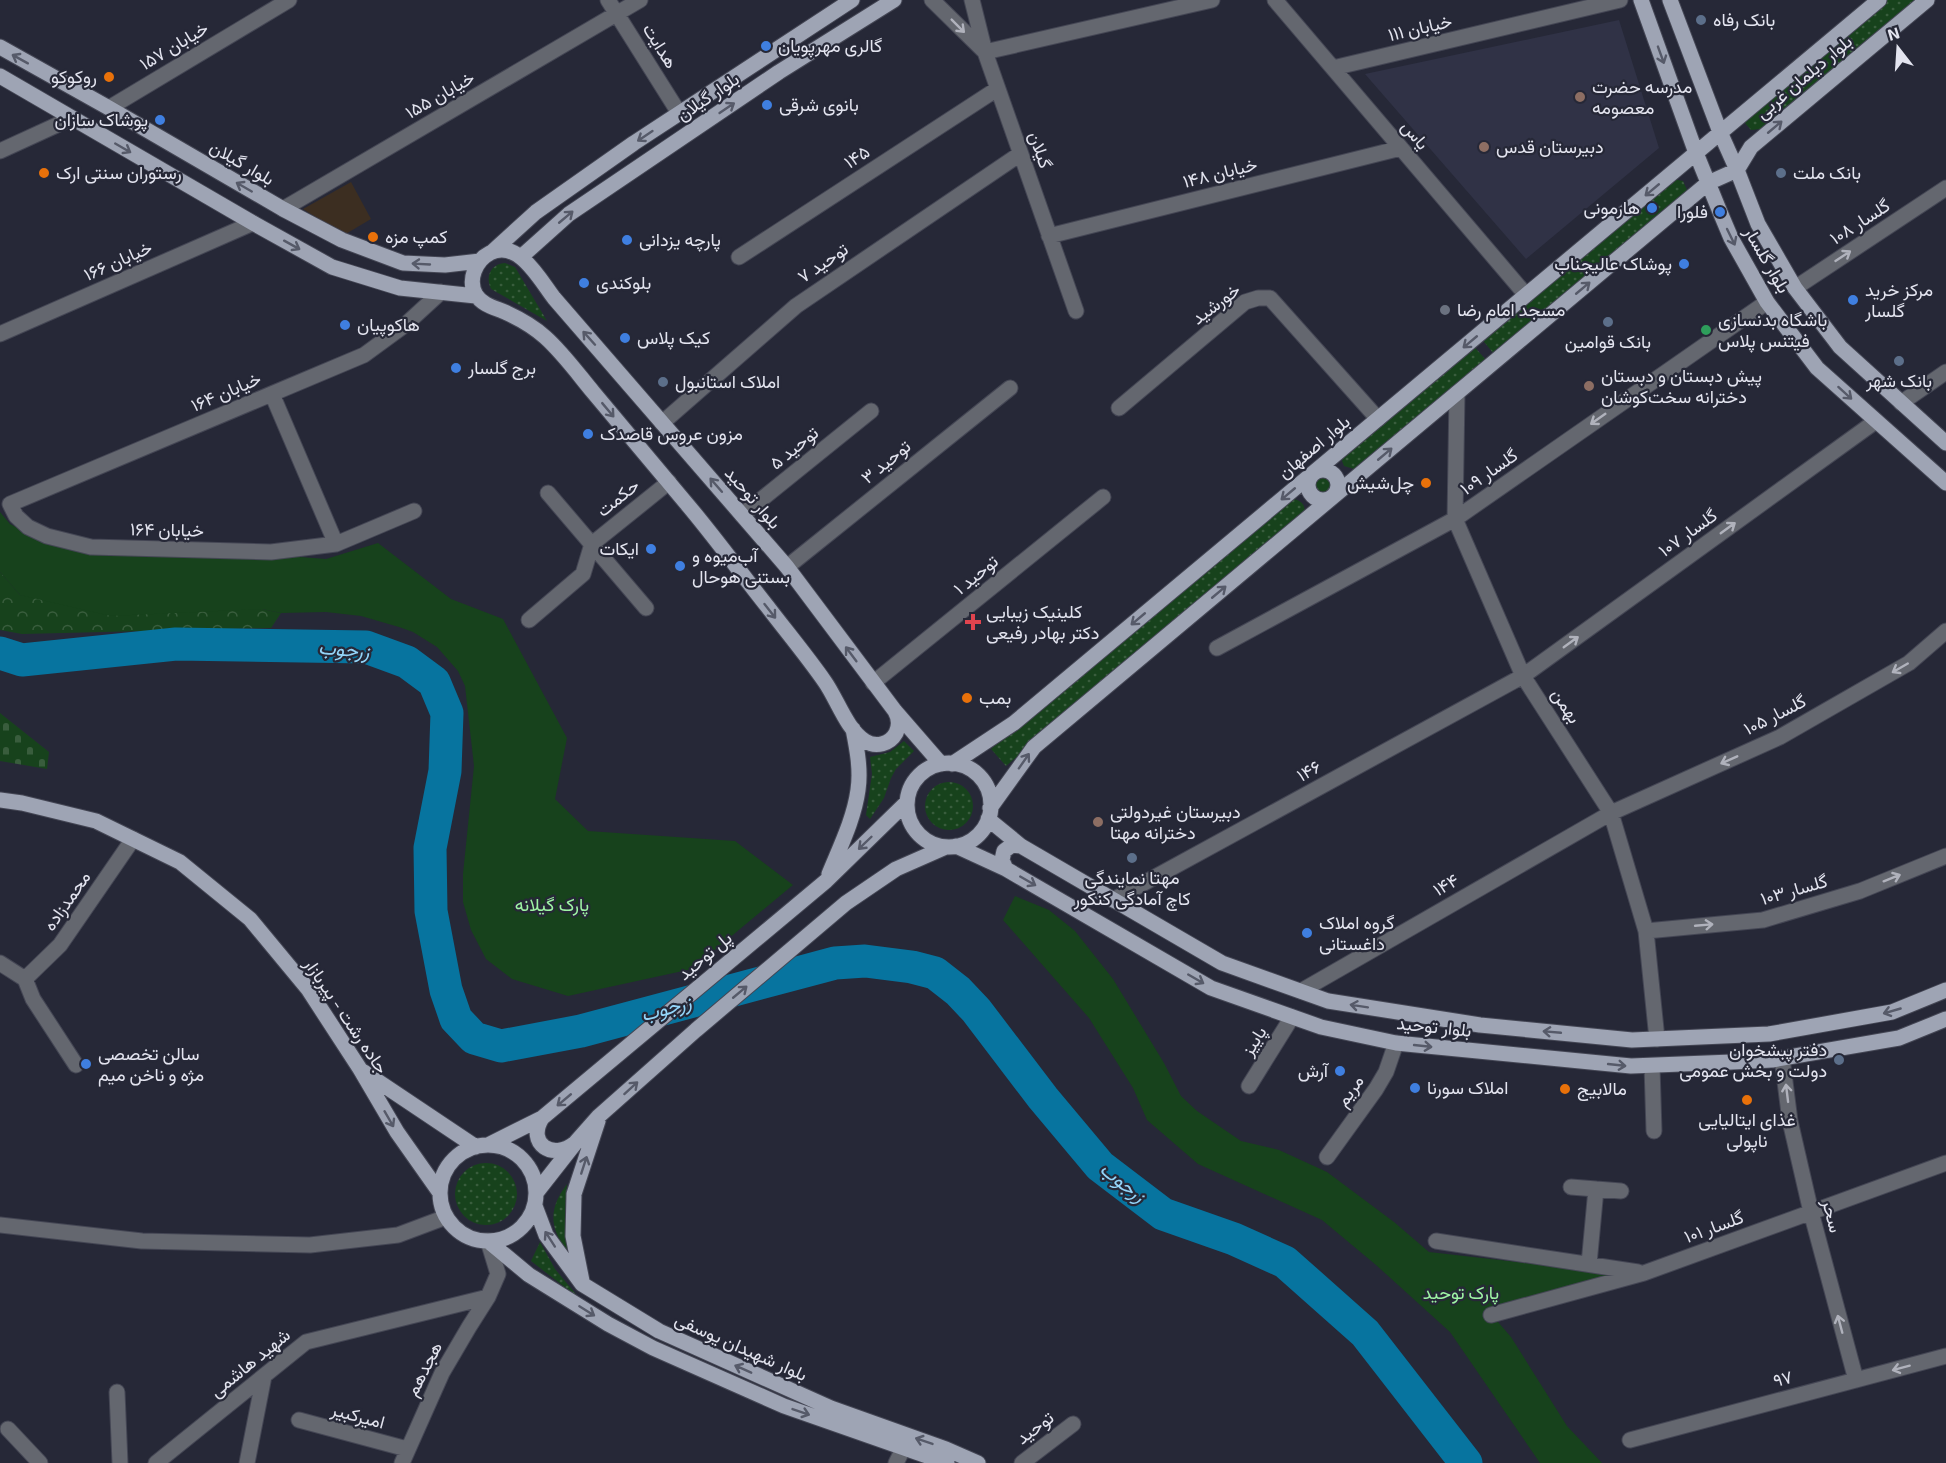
<svg xmlns="http://www.w3.org/2000/svg" width="1946" height="1463" font-family="'Exo 2',Vazirmatn,sans-serif">
  <style>
    .commercial { fill: #3c2e21 }
    .built { fill: #303246 }
    .grass { fill: url(#grass-dots) }
    .forest { fill: url(#forest-crowns) }
    .cemetery { fill: url(#cemetery-stones) }
    .park { fill: #17421c }
    .lines { fill: none; stroke-linecap: round; stroke-linejoin: round }
    .river { stroke: #07749f; stroke-width: 33 }
    .minor-casing { stroke: #444654; stroke-width: 17 }
    .major-casing { stroke: #444654; stroke-width: 17 }
    .minor { stroke: #64676f; stroke-width: 15 }
    .major { stroke: #9ea4b4; stroke-width: 15 }
    .oneway { stroke: #b0b2bc }
    .oneway2 { stroke: #565a69 }
    .service-dot { fill: #5c6f8a; stroke: #262837; stroke-width: 2 }
    .shop-dot { fill: #3f7fe0; stroke: #262837; stroke-width: 2 }
    .food-dot { fill: #e8710a; stroke: #262837; stroke-width: 2 }
    .education-dot { fill: #8d6e63; stroke: #262837; stroke-width: 2 }
    .worship-dot { fill: #6b7280; stroke: #262837; stroke-width: 2 }
    .leisure-dot { fill: #2e9e5b; stroke: #262837; stroke-width: 2 }
    .health-dot { fill: #e0444e; stroke: #262837; stroke-width: 2 }
    .labels { text-anchor: middle; stroke-width: 4.5; stroke-linejoin: round; paint-order: stroke }
    .poi-label { font-size: 18px; fill: #e3e4ef; stroke: #262837; text-anchor: start }
    .street-label { font-size: 18px; fill: #e3e4ef; stroke: #262837 }
    .park-label { font-size: 18px; fill: #9ff5a5; stroke: #262837 }
    .water-label { font-size: 20px; font-style: italic; fill: #94d5f9; stroke: #262837 }
  </style>
  <defs>
    <pattern id="grass-dots" width="8" height="8" patternUnits="userSpaceOnUse" patternTransform="scale(1.5)"><rect width="8" height="8" fill="#17421c"/><path d="M2 2h.1M6 6h.1" fill="none" stroke="#395d3d" stroke-width="1.8" stroke-linecap="round"/></pattern>
    <pattern id="forest-crowns" width="20" height="18" patternUnits="userSpaceOnUse" patternTransform="scale(1.5)"><rect width="20" height="18" fill="#17421c"/><path d="M2 6a3 3 0 1 1 6 0M12 15a3 3 0 1 1 6 0" fill="none" stroke="#395d3d"/></pattern>
    <pattern id="cemetery-stones" width="16" height="16" patternUnits="userSpaceOnUse" patternTransform="scale(1.5)"><rect width="16" height="16" fill="#17421c"/><path d="M2 7V4a2 2 0 0 1 4 0v3zM10 15v-3a2 2 0 0 1 4 0v3z" fill="#395d3d"/></pattern>
  </defs>
  <rect width="100%" height="100%" fill="#262837"/>
  <path class="commercial" d="M351,182l20,37 -27,16 -41,-26z"/>
  <path class="built" d="M1619,20l40,128 -133,111 -161,-185z"/>
  <path class="grass" d="M1887,0h29l-156,129 -9,1 -6,-7 3,-9z
    M1673,179l10,2 4,9 -1,4 -192,160 -14,-17z
    M505,263l10,4 32,54 -56,-32c-6,-13 0,-25 14,-26z
    M1472,344l14,16 -132,109 -10,-3 -2,-5 1,-5z
    M1313 485a11 11 0 1 1 22 0a11 11 0 1 1-22 0Z
    M1291,499c12,0 18,10 10,20l-295,247 -15,-17z
    M904,741l10,10 -18,18 -5,9 -7,20 -14,21 -4,-4 6,-41 -2,-17 20,-5z
    M925 806a24 24 0 1 1 48 0a24 24 0 1 1-48 0Z
    M455 1194a31 31 0 1 1 62 0a31 31 0 1 1-62 0Z
    M567,1184c-2,25 -2,47 3,72 -19,-26 -24,-44 -3,-72z
    M540,1242l15,27 25,30 -49,-38z"/>
  <path class="forest" d="M0,572l20,23 242,14 19,4 -10,15 -249,6 -22,-4z"/>
  <path class="cemetery" d="M0,713l49,39 -2,17 -47,-8z"/>
  <path class="park" d="M0,512l10,12 25,13 291,22 52,-16 73,56 52,20 64,119 -12,61 33,32 147,10 58,44 -101,84 -124,27 -56,-17 -26,-20 -15,-29 -8,-28v-28l11,-108 -9,-80 -7,-15 -21,-24 -24,-15 -14,-5 -38,-11 -35,-4 -45,1 -19,-4 -151,7 -91,-21 -20,-23z
    M1015,896l34,14 26,21 38,48 51,84 17,33 16,15 44,30 38,9 48,22 67,50 35,30 167,19 11,3 -2,6 -113,35 19,22 56,89 35,37h-62l-90,-131 -74,-67 -54,-45 -124,-56 -51,-44 -14,-32 -44,-70 -86,-98z"/>
  <g class="lines">
    <path class="river" d="M0,653l22,7 154,-16 190,3 41,15 27,20 13,31 -2,58 -15,77 1,63 15,79 10,29 18,19 27,8 80,-15 254,-68 30,-2 47,6 23,6 23,18 18,19 67,88 57,68 63,48 71,25 51,23 80,71 101,130"/>
    <g class="minor-casing">
      <path id="minor" d="M608,0l71,113
        M932,0l53,52
        M972,0l13,52 91,259
        M1275,0l251,295
        M985,52l227,-52
        M1333,68l287,-68
        M109,108l180,-108
        M0,151l72,-33
        M283,209l357,-209
        M1049,236l352,-88
        M739,257l258,-168
        M1795,288l151,-100
        M0,334l253,-111
        M1457,393l-2,126 68,157 88,137 35,118 11,108
        M272,394l64,150
        M1901,403l45,-31
        M1119,408l126,-106 13,-4h12l108,121
        M662,423l134,-117 224,-152
        M548,493l98,115
        M414,511l-78,33 -65,8 -180,-5 -44,-11 -19,-9 -12,-11 -6,-12 354,-149 41,-30 36,-33
        M742,515l129,-104
        M787,567l223,-179
        M529,620l54,-46 9,-30 77,-62
        M1217,648l238,-129 312,-217
        M873,683l230,-186
        M1113,900l410,-224 353,-255
        M1646,931l117,-11 97,-29 86,-35
        M0,963l25,16 8,20 43,66
        M25,979l35,-34 73,-106
        M1301,991l310,-178 169,-76 129,-74 37,-32
        M1782,1058l8,63 21,91 45,168
        M1652,1066l2,65
        M1249,1086l43,-69
        M1327,1157l49,-68 10,-17 10,-29
        M1571,1187l50,4
        M0,1225l142,16 168,4 88,-10 48,-18
        M1436,1241l202,31
        M1589,1264l7,-75
        M1491,1315l153,-42 302,-110
        M117,1392l3,71
        M299,1420l108,29
        M8,1429l32,34
        M1630,1440l316,-84
        M156,1463l150,-121 182,-45
        M247,1463l17,-87
        M402,1463l40,-90 27,-46 19,-30 10,-23 -10,-33
        M896,1463l8,-16
        M1022,1463l51,-39"/>
    </g>
    <g class="major-casing">
      <path id="major" d="M1641,0l55,153 24,59 11,26 36,64 50,66 129,115
        M1670,0l50,132 17,38 21,54 37,64 45,59 106,96
        M0,47l109,61 174,101 59,31 61,23 42,2 35,-4
        M0,76l253,147 79,44 68,21 76,8
        M492,252l44,-40 98,-69 218,-143
        M522,256l47,-42 210,-142 115,-72
        M1308 485a15 15 0 1 1 30 0a15 15 0 1 1-30 0Z
        M895,711c4,7 5,14 1,22 -6,11 -20,15 -31,8 -18,-11 -28,-42 -40,-59 -18,-26 -39,-51 -58,-76 -27,-34 -53,-70 -81,-103 -31,-37 -62,-74 -93,-111 -15,-18 -30,-39 -48,-55 -10,-9 -25,-18 -38,-24 -10,-5 -24,-7 -31,-18 -9,-15 0,-35 14,-42 28,-15 50,27 64,45l233,269 108,144 46,53
        M907 805a42 42 0 1 1 84 0a42 42 0 1 1-84 0Z
        M952,764l62,-41 865,-723
        M0,800l22,3 74,18 84,41 70,57 58,70 52,80 37,63 43,61
        M990,808l44,-61 674,-564 29,-13 14,-23 176,-147
        M988,819l33,27 201,117 106,38 152,24 152,15 137,-6 123,-22 54,-22
        M956,846l50,23 205,119 110,39 75,16 235,23 101,-4 40,-2 127,-22 47,-19
        M1006,869l-4,-9 2,-9 8,-6 9,1
        M829,874c11,-27 25,-55 29,-84 3,-20 -1,-41 -5,-61
        M364,1072l112,75
        M542,1118c-16,26 11,43 33,25
        M488,1145l54,-27 284,-237 81,-79
        M440 1193a48 48 0 1 1 96 0a48 48 0 1 1-96 0Z
        M536,1193l40,-51 23,-26 97,-86 150,-127 50,-34 50,-22
        M535,1206l11,29 36,49 77,47 172,77 115,41 32,14
        M488,1241l41,34 79,49 45,24 131,58 163,57
        M582,1281l-9,-45 1,-42 24,-73"/>
    </g>
    <use href="#minor" class="minor"/>
    <use href="#major" class="major"/>
  </g>
  <defs><path id="oneway-shaft" d="M-6 0H5M1.5-3L5.5 0L1.5 3" fill="none" stroke-width="1.6" stroke-linecap="round" stroke-linejoin="round" transform="scale(1.5)"/></defs>
  <g class="oneway">
    <use href="#oneway-shaft" transform="translate(958 26) rotate(45)"/>
    <use href="#oneway-shaft" transform="translate(1843 256) rotate(-33)"/>
    <use href="#oneway-shaft" transform="translate(1598 419) rotate(145)"/>
    <use href="#oneway-shaft" transform="translate(1728 528) rotate(-36)"/>
    <use href="#oneway-shaft" transform="translate(1571 642) rotate(-36)"/>
    <use href="#oneway-shaft" transform="translate(1900 668) rotate(150)"/>
    <use href="#oneway-shaft" transform="translate(1729 760) rotate(156)"/>
    <use href="#oneway-shaft" transform="translate(1892 878) rotate(-22)"/>
    <use href="#oneway-shaft" transform="translate(1704 925) rotate(-5)"/>
    <use href="#oneway-shaft" transform="translate(1787 1093) rotate(-97)"/>
    <use href="#oneway-shaft" transform="translate(1840 1324) rotate(-105)"/>
    <use href="#oneway-shaft" transform="translate(1901 1368) rotate(165)"/>
  </g>
  <g class="oneway2">
    <use href="#oneway-shaft" transform="translate(1661 55) rotate(70)"/>
    <use href="#oneway-shaft" transform="translate(20 59) rotate(-151)"/>
    <use href="#oneway-shaft" transform="translate(727 108) rotate(-34)"/>
    <use href="#oneway-shaft" transform="translate(1775 127) rotate(-40)"/>
    <use href="#oneway-shaft" transform="translate(645 136) rotate(146)"/>
    <use href="#oneway-shaft" transform="translate(123 148) rotate(30)"/>
    <use href="#oneway-shaft" transform="translate(244 187) rotate(-150)"/>
    <use href="#oneway-shaft" transform="translate(1652 190) rotate(140)"/>
    <use href="#oneway-shaft" transform="translate(566 217) rotate(-40)"/>
    <use href="#oneway-shaft" transform="translate(1731 237) rotate(64)"/>
    <use href="#oneway-shaft" transform="translate(292 245) rotate(29)"/>
    <use href="#oneway-shaft" transform="translate(421 264) rotate(-177)"/>
    <use href="#oneway-shaft" transform="translate(1583 288) rotate(-40)"/>
    <use href="#oneway-shaft" transform="translate(589 338) rotate(-132)"/>
    <use href="#oneway-shaft" transform="translate(1470 342) rotate(140)"/>
    <use href="#oneway-shaft" transform="translate(1845 393) rotate(42)"/>
    <use href="#oneway-shaft" transform="translate(608 410) rotate(50)"/>
    <use href="#oneway-shaft" transform="translate(1385 454) rotate(-40)"/>
    <use href="#oneway-shaft" transform="translate(716 485) rotate(-131)"/>
    <use href="#oneway-shaft" transform="translate(1288 494) rotate(140)"/>
    <use href="#oneway-shaft" transform="translate(1219 592) rotate(-40)"/>
    <use href="#oneway-shaft" transform="translate(770 611) rotate(52)"/>
    <use href="#oneway-shaft" transform="translate(1138 619) rotate(140)"/>
    <use href="#oneway-shaft" transform="translate(851 654) rotate(-127)"/>
    <use href="#oneway-shaft" transform="translate(1024 761) rotate(-55)"/>
    <use href="#oneway-shaft" transform="translate(865 843) rotate(136)"/>
    <use href="#oneway-shaft" transform="translate(1028 881) rotate(30)"/>
    <use href="#oneway-shaft" transform="translate(1196 979) rotate(30)"/>
    <use href="#oneway-shaft" transform="translate(740 992) rotate(-40)"/>
    <use href="#oneway-shaft" transform="translate(1359 1006) rotate(-171)"/>
    <use href="#oneway-shaft" transform="translate(1892 1011) rotate(164)"/>
    <use href="#oneway-shaft" transform="translate(1552 1032) rotate(-175)"/>
    <use href="#oneway-shaft" transform="translate(1423 1046) rotate(6)"/>
    <use href="#oneway-shaft" transform="translate(1617 1065) rotate(6)"/>
    <use href="#oneway-shaft" transform="translate(631 1088) rotate(-42)"/>
    <use href="#oneway-shaft" transform="translate(564 1100) rotate(140)"/>
    <use href="#oneway-shaft" transform="translate(389 1119) rotate(60)"/>
    <use href="#oneway-shaft" transform="translate(584 1165) rotate(-72)"/>
    <use href="#oneway-shaft" transform="translate(550 1239) rotate(-123)"/>
    <use href="#oneway-shaft" transform="translate(587 1311) rotate(32)"/>
    <use href="#oneway-shaft" transform="translate(743 1369) rotate(-156)"/>
    <use href="#oneway-shaft" transform="translate(801 1412) rotate(19)"/>
    <use href="#oneway-shaft" transform="translate(924 1441) rotate(-161)"/>
  </g>
  <g class="service-dot">
    <circle cx="1701" cy="20" r="6"/>
    <circle cx="1781" cy="173" r="6"/>
    <circle cx="1608" cy="322" r="6"/>
    <circle cx="1899" cy="361" r="6"/>
    <circle cx="663" cy="382" r="6"/>
    <circle cx="1132" cy="858" r="6"/>
    <circle cx="1839" cy="1060" r="6"/>
  </g>
  <g class="shop-dot">
    <circle cx="766" cy="46" r="6"/>
    <circle cx="767" cy="105" r="6"/>
    <circle cx="160" cy="120" r="6"/>
    <circle cx="1652" cy="208" r="6"/>
    <circle cx="1720" cy="212" r="6"/>
    <circle cx="627" cy="240" r="6"/>
    <circle cx="1684" cy="264" r="6"/>
    <circle cx="584" cy="283" r="6"/>
    <circle cx="1853" cy="300" r="6"/>
    <circle cx="345" cy="325" r="6"/>
    <circle cx="625" cy="338" r="6"/>
    <circle cx="456" cy="368" r="6"/>
    <circle cx="588" cy="434" r="6"/>
    <circle cx="651" cy="549" r="6"/>
    <circle cx="680" cy="566" r="6"/>
    <circle cx="1307" cy="933" r="6"/>
    <circle cx="86" cy="1064" r="6"/>
    <circle cx="1340" cy="1071" r="6"/>
    <circle cx="1415" cy="1088" r="6"/>
  </g>
  <g class="food-dot">
    <circle cx="109" cy="77" r="6"/>
    <circle cx="44" cy="173" r="6"/>
    <circle cx="373" cy="237" r="6"/>
    <circle cx="1426" cy="483" r="6"/>
    <circle cx="967" cy="698" r="6"/>
    <circle cx="1565" cy="1089" r="6"/>
    <circle cx="1747" cy="1100" r="6"/>
  </g>
  <g class="education-dot">
    <circle cx="1580" cy="97" r="6"/>
    <circle cx="1484" cy="147" r="6"/>
    <circle cx="1589" cy="386" r="6"/>
    <circle cx="1098" cy="822" r="6"/>
  </g>
  <circle class="worship-dot" cx="1445" cy="310" r="6"/>
  <circle class="leisure-dot" cx="1706" cy="330" r="6"/>
  <path class="health-dot" d="M970 613h6v6h6v6h-6v6h-6v-6h-6v-6h6z"/>
  <g class="labels">
    <g class="poi-label">
      <text x="1713" y="26">بانک رفاه</text>
      <text x="778" y="52">گالری مهرپویان</text>
      <text x="97" y="83" text-anchor="end">روکوکو</text>
      <text x="1592" y="93">مدرسه حضرت<tspan x="1592" dy="21">معصومه</tspan></text>
      <text x="779" y="111">بانوی شرقی</text>
      <text x="148" y="126" text-anchor="end">پوشاک سازان</text>
      <text x="1496" y="153">دبیرستان قدس</text>
      <text x="56" y="179">رستوران سنتی ارک</text>
      <text x="1793" y="179">بانک ملت</text>
      <text x="1640" y="214" text-anchor="end">هارمونی</text>
      <text x="1708" y="218" text-anchor="end">فلورا</text>
      <text x="385" y="243">کمپ مزه</text>
      <text x="639" y="246">پارچه یزدانی</text>
      <text x="1672" y="270" text-anchor="end">پوشاک عالیجناب</text>
      <text x="596" y="289">بلوکندی</text>
      <text x="1865" y="296">مرکز خرید<tspan x="1865" dy="21">گلسار</tspan></text>
      <text x="1457" y="316">مسجد امام رضا</text>
      <text x="1718" y="326">باشگاه بدنسازی<tspan x="1718" dy="21">فیتنس پلاس</tspan></text>
      <text x="357" y="331">هاکوپیان</text>
      <text x="637" y="344">کیک پلاس</text>
      <text x="1608" y="348" text-anchor="middle">بانک قوامین</text>
      <text x="468" y="374">برج گلسار</text>
      <text x="1601" y="382">پیش دبستان و دبستان<tspan x="1601" dy="21">دخترانه سخت‌کوشان</tspan></text>
      <text x="1899" y="387" text-anchor="middle">بانک شهر</text>
      <text x="675" y="388">املاک استانبول</text>
      <text x="600" y="440">مزون عروس قاصدک</text>
      <text x="1414" y="489" text-anchor="end">چل‌شیش</text>
      <text x="639" y="555" text-anchor="end">ایکات</text>
      <text x="692" y="562">آب‌میوه و<tspan x="692" dy="21">بستنی هوحال</tspan></text>
      <text x="986" y="618">کلینیک زیبایی<tspan x="986" dy="21">دکتر بهادر رفیعی</tspan></text>
      <text x="979" y="704">بمب</text>
      <text x="1110" y="818">دبیرستان غیردولتی<tspan x="1110" dy="21">دخترانه مهتا</tspan></text>
      <text x="1132" y="884" text-anchor="middle">مهتا نمایندگی<tspan x="1132" dy="21">کاچ آمادگی کنکور</tspan></text>
      <text x="1319" y="929">گروه املاک<tspan x="1319" dy="21">داغستانی</tspan></text>
      <text x="1827" y="1056" text-anchor="end">دفتر پبشخوان<tspan x="1827" dy="21">دولت و بخش عمومی</tspan></text>
      <text x="98" y="1060">سالن تخصصی<tspan x="98" dy="21">مژه و ناخن میم</tspan></text>
      <text x="1328" y="1077" text-anchor="end">آرش</text>
      <text x="1427" y="1094">املاک سورنا</text>
      <text x="1577" y="1095">مالابیج</text>
      <text x="1747" y="1126" text-anchor="middle">غذای ایتالیایی<tspan x="1747" dy="21">ناپولی</tspan></text>
    </g>
    <g class="street-label">
      <text transform="translate(1420 28) rotate(-13)" y="6">خیابان ۱۱۱</text>
      <text transform="translate(174 46) rotate(-31)" y="6">خیابان ۱۵۷</text>
      <text transform="translate(660 46) rotate(58)" y="6">هدایت</text>
      <text transform="translate(1804 77) rotate(-40)" y="6">بلوار دیلمان غربی</text>
      <text transform="translate(440 95) rotate(-30)" y="6">خیابان ۱۵۵</text>
      <text transform="translate(708 97) rotate(-34)" y="6">بلوار گیلان</text>
      <text transform="translate(1415 135) rotate(50)" y="6">یاس</text>
      <text transform="translate(1040 150) rotate(71)" y="6">گیلان</text>
      <text transform="translate(857 157) rotate(-33)" y="6">۱۴۵</text>
      <text transform="translate(242 163) rotate(30)" y="6">بلوار گیلان</text>
      <text transform="translate(1220 173) rotate(-14)" y="6">خیابان ۱۴۸</text>
      <text transform="translate(1860 222) rotate(-33)" y="6">گلسار ۱۰۸</text>
      <text transform="translate(1767 260) rotate(60)" y="6">بلوار گلسار</text>
      <text transform="translate(118 261) rotate(-24)" y="6">خیابان ۱۶۶</text>
      <text transform="translate(823 263) rotate(-34)" y="6">توحید ۷</text>
      <text transform="translate(1216 304) rotate(-37)" y="6">خورشید</text>
      <text transform="translate(226 392) rotate(-23)" y="6">۱۶۴ خیابان</text>
      <text transform="translate(1314 447) rotate(-40)" y="6">بلوار اصفهان</text>
      <text transform="translate(794 448) rotate(-39)" y="6">توحید ۵</text>
      <text transform="translate(886 462) rotate(-39)" y="6">توحید ۳</text>
      <text transform="translate(1489 472) rotate(-35)" y="6">گلسار ۱۰۹</text>
      <text transform="translate(618 498) rotate(-39)" y="6">حکمت</text>
      <text transform="translate(753 498) rotate(49)" y="6">بلوار توحید</text>
      <text transform="translate(167 530) rotate(1)" y="6">خیابان ۱۶۴</text>
      <text transform="translate(1688 533) rotate(-36)" y="6">گلسار ۱۰۷</text>
      <text transform="translate(976 575) rotate(-39)" y="6">توحید ۱</text>
      <text transform="translate(1566 706) rotate(57)" y="6">بهمن</text>
      <text transform="translate(1775 715) rotate(-27)" y="6">گلسار ۱۰۵</text>
      <text transform="translate(1309 771) rotate(-29)" y="6">۱۴۶</text>
      <text transform="translate(1446 885) rotate(-30)" y="6">۱۴۴</text>
      <text transform="translate(1794 890) rotate(-16)" y="6">گلسار ۱۰۳</text>
      <text transform="translate(67 901) rotate(-55)" y="6">محمدزاده</text>
      <text transform="translate(705 956) rotate(-40)" y="6">پل توحید</text>
      <text transform="translate(346 1016) rotate(56)" y="6">جاده رشت - پیربازار</text>
      <text transform="translate(1434 1027) rotate(6)" y="6">بلوار توحید</text>
      <text transform="translate(1254 1041) rotate(-58)" y="6">پاییز</text>
      <text transform="translate(1350 1091) rotate(-55)" y="6">مریم</text>
      <text transform="translate(1832 1216) rotate(76)" y="6">سحر</text>
      <text transform="translate(1714 1227) rotate(-20)" y="6">گلسار ۱۰۱</text>
      <text transform="translate(741 1347) rotate(24)" y="6">بلوار شهیدان یوسفی</text>
      <text transform="translate(250 1363) rotate(-39)" y="6">شهید هاشمی</text>
      <text transform="translate(424 1369) rotate(-63)" y="6">هجدهم</text>
      <text transform="translate(1783 1379) rotate(-15)" y="6">۹۷</text>
      <text transform="translate(358 1416) rotate(15)" y="6">امیرکبیر</text>
      <text transform="translate(1035 1428) rotate(-37)" y="6">توحید</text>
    </g>
    <g class="park-label">
      <text x="552" y="911">پارک گیلانه</text>
      <text x="1461" y="1299">پارک توحید</text>
    </g>
    <g class="water-label">
      <text transform="translate(344 649) rotate(5)" y="7">زرجوب</text>
      <text transform="translate(666 1008) rotate(-15)" y="7">زرجوب</text>
      <text transform="translate(1123 1182) rotate(39)" y="7">زرجوب</text>
    </g>
  </g>
  <g transform="translate(1898 48) rotate(343)" stroke="#262837" stroke-width="4.5" paint-order="stroke">
  <path d="M0-4.5L10 22L0 15L-10 22Z" fill="#e3e4ef"/>
  <text y="-9" font-size="16" font-weight="bold" text-anchor="middle" fill="#e3e4ef">N</text>
  </g>
</svg>
